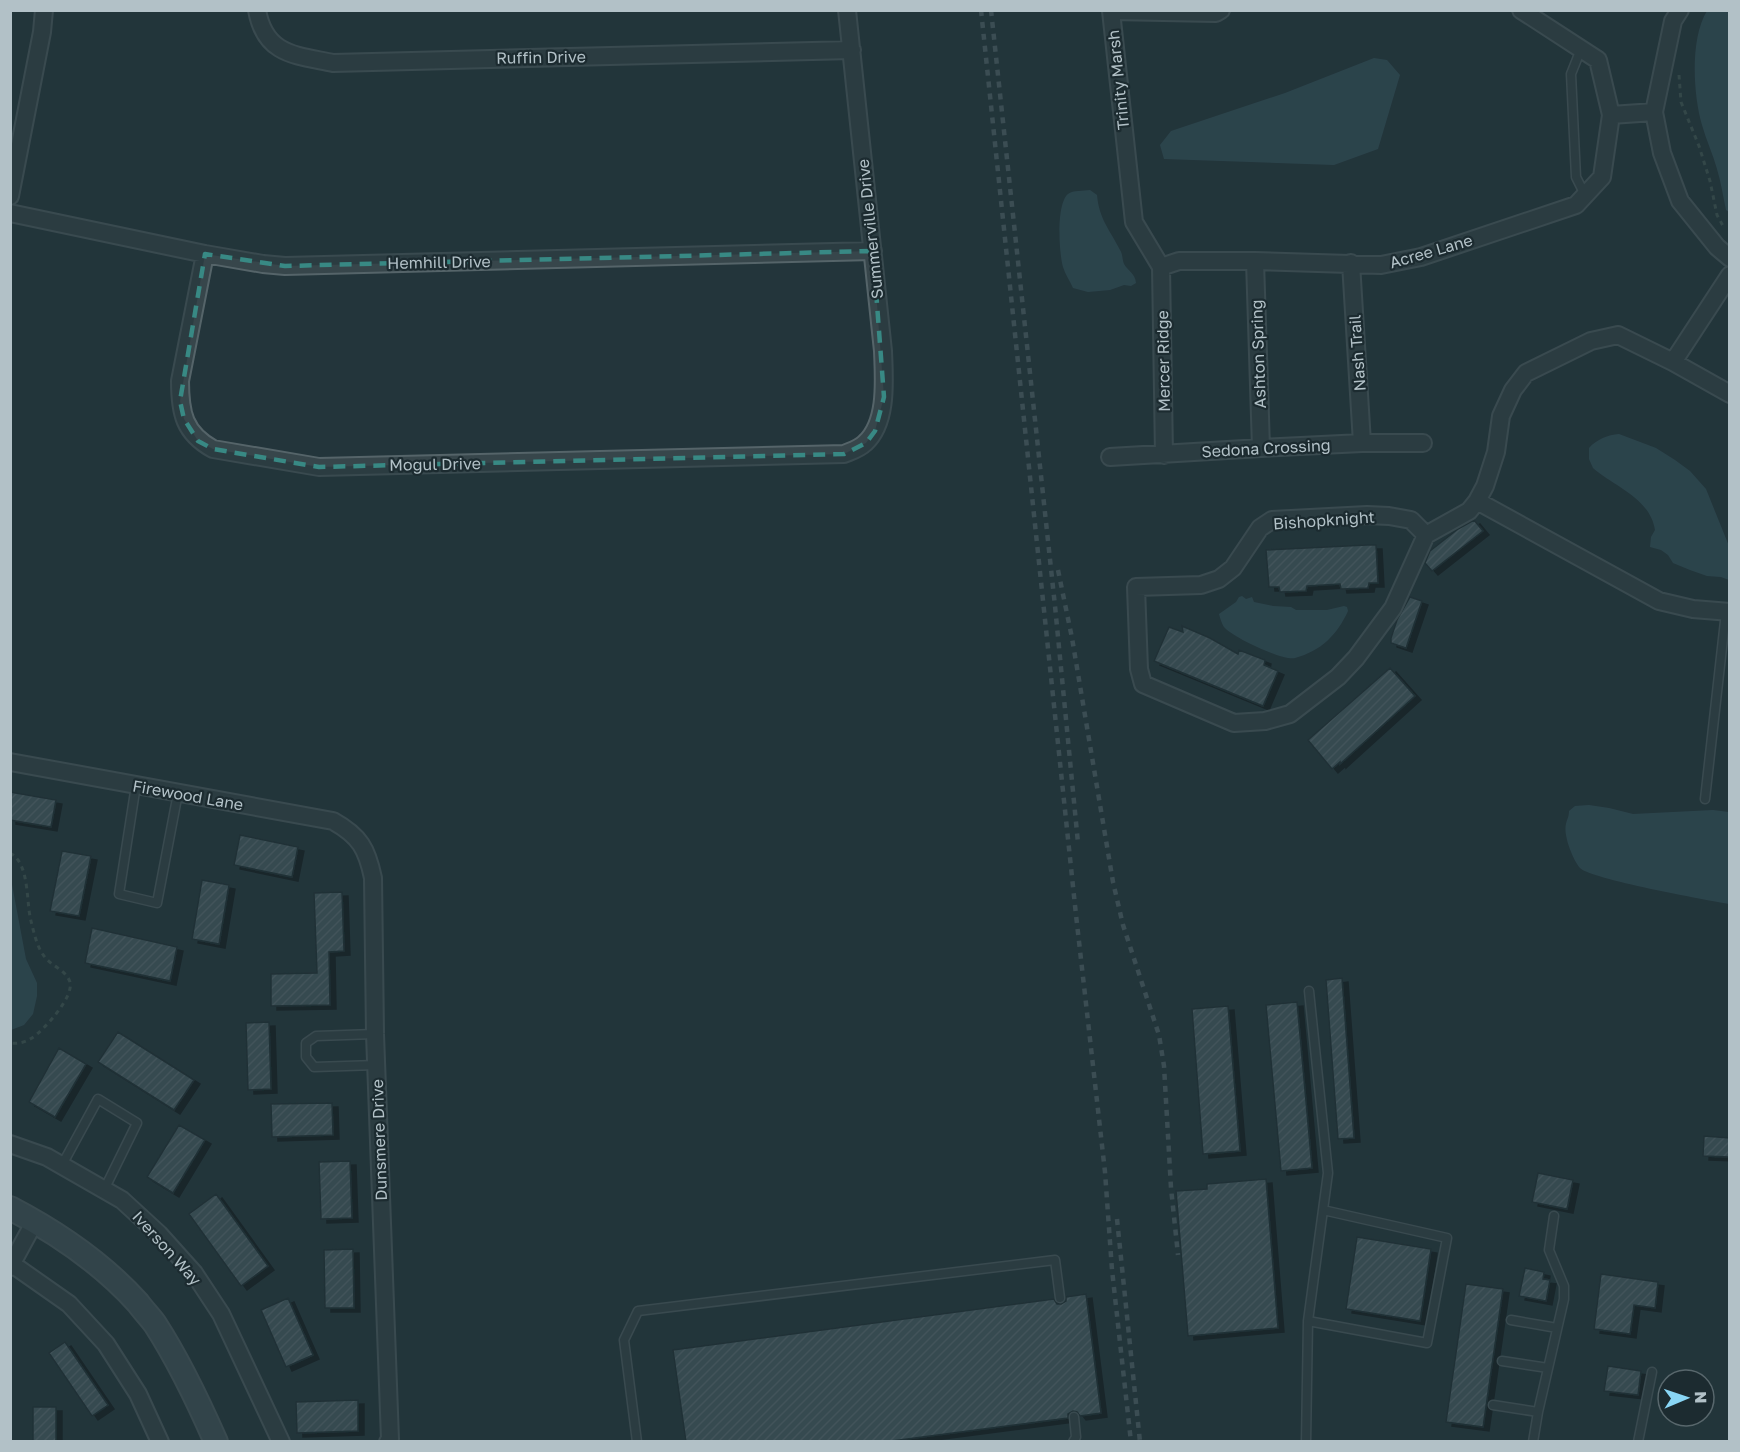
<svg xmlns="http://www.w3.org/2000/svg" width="1740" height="1452" font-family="'Golos Text',sans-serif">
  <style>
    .water { fill: #375761 }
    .building { fill: url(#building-hatch); stroke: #1e2d32; stroke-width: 1.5; filter: url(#shadow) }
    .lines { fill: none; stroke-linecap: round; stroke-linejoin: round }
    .lane-casing { stroke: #556469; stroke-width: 11 }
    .street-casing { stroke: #556469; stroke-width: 20 }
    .secondary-casing { stroke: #556469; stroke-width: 26 }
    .path { stroke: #475d59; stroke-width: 3; stroke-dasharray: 4.5 4.5; stroke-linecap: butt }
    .lane { stroke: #37464b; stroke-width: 8 }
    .street { stroke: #37464b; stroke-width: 16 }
    .secondary { stroke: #45575e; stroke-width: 22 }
    .rail { stroke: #596b72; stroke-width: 4.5; stroke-dasharray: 6 6; stroke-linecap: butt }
    .marked { fill: none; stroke: #388984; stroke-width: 4.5; stroke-dasharray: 12 8; stroke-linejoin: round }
    .labels { text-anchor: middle; stroke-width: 4.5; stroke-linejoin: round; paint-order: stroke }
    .street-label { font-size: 16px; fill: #b2c1c7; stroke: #1c2b30 }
  </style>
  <defs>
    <pattern id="building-hatch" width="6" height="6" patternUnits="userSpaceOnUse" patternTransform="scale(1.5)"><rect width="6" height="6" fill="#50656c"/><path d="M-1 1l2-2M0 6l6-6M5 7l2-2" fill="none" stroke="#677980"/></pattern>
    <filter id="shadow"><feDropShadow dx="6" dy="4" stdDeviation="0" flood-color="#0009"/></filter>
  </defs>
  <rect width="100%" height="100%" fill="#23353b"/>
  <path class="water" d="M1707,11h22v201l-3,-2c-3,-14 -5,-28 -9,-41 -4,-15 -11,-29 -15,-44 -9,-30 -12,-87 5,-114z
    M1374,58l13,2 13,15 -22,74 -44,16 -170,-6 -4,-14 11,-14 114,-38z
    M1090,190l7,5c2,24 13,35 23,55 3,5 2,9 4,14 4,7 11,9 12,19l-5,3 -7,-1 -14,5 -22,2 -15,-4c-3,-7 -8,-14 -10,-21 -4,-14 -7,-63 5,-73 5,-4 16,-3 22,-4z
    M1619,434l37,14 19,12 15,11 16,18 23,57v34l-8,-3 -14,-1 -17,-6 -17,-7 -5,-8 -7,-5 -11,-3 1,-10 4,-7c-5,-32 -40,-43 -62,-62l-4,-9v-11c8,-9 19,-13 30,-14z
    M1242,596l4,3 6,-2 2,5 19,4 18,1 5,3h31l17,-4 3,1 1,4c-11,24 -27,40 -53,47 -12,3 -63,-21 -71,-31 -2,-3 -4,-9 -5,-13l17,-12 3,-5z
    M1589,805l20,3 24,6 80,-4 16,2v92c-22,-4 -139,-25 -149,-36 -7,-8 -17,-33 -14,-44 1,-5 3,-7 3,-13l6,-5z
    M10,874l16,85 11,24v13l-4,18 -9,11 -13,5z"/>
  <path class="building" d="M1474,520l9,11 -51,40 -7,-8 5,-12 28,-22z
    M1367,545h9l2,38h-9l-1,5 -27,1 -1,-5 -33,2 -1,5 -26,1 -1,-5h-10l-3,-37z
    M1410,597l12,4 -16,47 -15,-5v-5l6,-18z
    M1182,626l28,12 28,16 1,-4 26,10 -1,5 14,6 -15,35 -109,-45 15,-34 14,5z
    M1390,668l25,28 -75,68v-2l-8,7 -24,-29z
    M10,792l46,8 -5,27 -41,-7z
    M240,835l58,12 -6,30 -58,-12z
    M62,851l29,5 -12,60 -29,-5z
    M202,880l27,5 -10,59 -27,-5z
    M342,892l2,59 -15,1 1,53 -59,1v-32l46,-1 -3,-80z
    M92,928l85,19 -7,34 -85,-18z
    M1342,978l12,160 -16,1 -12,-159z
    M1297,1002l15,166 -31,3 -15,-166z
    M1228,1006l12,145 -37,3 -11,-145z
    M269,1022l2,67 -23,1 -2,-67z
    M118,1032l76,48 -20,30 -76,-48z
    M59,1048l27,16 -31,53 -26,-15z
    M332,1103l1,32 -61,2 -1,-33z
    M179,1125l26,15 -32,53 -26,-16z
    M1704,1136l26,2v19l-27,-1z
    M350,1161l2,57 -31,1 -2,-57z
    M1538,1173l35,7 -6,29 -35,-7z
    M1266,1179l12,149 -90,8 -12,-145 31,-2v-5z
    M216,1194l52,72 -27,20 -52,-72z
    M1357,1237l74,12 -11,72 -74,-12z
    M353,1249l1,59h-29l-1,-58z
    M1525,1268l19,4 -1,7 7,1 -4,21 -27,-5z
    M1601,1274l57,8 -3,26 -21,-3 -4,29 -36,-5z
    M1466,1284l37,5 -20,138 -37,-5z
    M1086,1294l15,119 -21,3 -3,-4 -4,-1 -5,3v4l-184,24h-198l-13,-92 381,-51 3,5h4l5,-3v-4z
    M288,1298l25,57 -27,12 -25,-57z
    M65,1342l43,63 -16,11 -43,-63z
    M1608,1366l33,5 -3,24 -34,-4z
    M358,1400v31l-61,2 -1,-31z
    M33,1407h23v35h-23z"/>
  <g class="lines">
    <g class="lane-casing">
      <path id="lane" d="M1581,49l-10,25 5,103 9,18
        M136,785l-17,109 38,9 21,-110
        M1705,799l21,-187
        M375,1034l-59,2 -10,7v14l8,10 63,-2
        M62,1165l36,-66 39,24 -33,67
        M1511,1320l46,8
        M1308,1321l119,22 20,-105 -124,-28
        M1502,1361l46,7
        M1493,1405l45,7
        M637,1442l-13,-102 14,-29 417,-51 5,38
        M1073,1442l3,-5 -2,-20
        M1306,1442l2,-121 20,-148 -19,-182
        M1533,1442l5,-30 26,-113v-13l-15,-36 5,-34
        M1638,1442l14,-70"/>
    </g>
    <g class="street-casing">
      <path id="street" d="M257,10c8,45 38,45 76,53l519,-13
        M1221,10l-5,3 -105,-2 23,211 27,45 18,-6h76l126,4 40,-8 155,-52 26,-28 9,-62
        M1521,10l77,50 13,55 43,-3
        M1680,10l-7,11 -19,91 8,41 18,48 37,46 13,11
        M10,196l32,-164 2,-22
        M10,213l195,41 58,10 22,2 588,-15
        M205,254l-25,127c0,32 4,52 33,68l106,18 525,-13c7,-3 15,-5 21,-11 23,-21 19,-64 18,-92l-36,-341
        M1255,261l6,187
        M1351,263l11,180
        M1161,267l3,188
        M1673,362l57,-87
        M1110,457l151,-9 101,-5h61
        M1477,501l182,100 34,8 37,3
        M1426,535l-15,-15 -22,-4 -22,-1 -95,5 -12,8 -27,40 -14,11 -18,6 -65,2 3,82 4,15 91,39 31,-2 25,-7 48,-37 18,-19 37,-50 33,-73 43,-24 8,-10 8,-15 11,-34 5,-36 12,-26 13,-17 65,-32 27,-6 55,27 57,32
        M10,762l323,59c27,15 34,28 40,57l2,156 15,405 -2,3
        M10,1144l37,13 75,43 37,34 35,39 27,41 60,128
        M12,1264l57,40 37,40 32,50 22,48
        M10,1267l25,-46"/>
    </g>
    <g class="secondary-casing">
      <path id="secondary" d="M10,1208c48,25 92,55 128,95 5,7 12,14 17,21 24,37 43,77 61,118"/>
    </g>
    <path class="path" d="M1679,75l2,27 18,44 11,35 7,34 6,11
      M10,853c20,10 16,50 21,68 3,12 6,26 13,35 7,10 22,14 26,26 4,15 -26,48 -38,56 -7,4 -13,6 -22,5"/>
    <use href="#lane" class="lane"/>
    <use href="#street" class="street"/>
    <use href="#secondary" class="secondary"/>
    <path class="rail" d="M981,10l95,905 29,257 7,98 19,172
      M991,10l64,596 23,237
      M1058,570l14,68 41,244 10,43 36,110 5,31 7,122 7,67
      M1117,1219l23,223"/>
  </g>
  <path d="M0 0H1740V1452H0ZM873,251l11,146 -9,34 -9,12 -22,11 -525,13 -106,-18 -15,-8 -14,-22 -4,-18 25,-147 80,12z" fill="#23353b" fill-opacity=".55" fill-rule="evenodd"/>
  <path class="marked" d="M873,251l11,146 -9,34 -9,12 -22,11 -525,13 -106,-18 -15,-8 -14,-22 -4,-18 25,-147 80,12z"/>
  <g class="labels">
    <g class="street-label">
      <text transform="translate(541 57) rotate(-1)" y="6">Ruffin Drive</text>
      <text transform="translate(1118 80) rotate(-96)" y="6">Trinity Marsh</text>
      <text transform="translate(870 229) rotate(-96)" y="6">Summerville Drive</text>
      <text transform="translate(1431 251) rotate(-16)" y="6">Acree Lane</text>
      <text transform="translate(439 262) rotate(-1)" y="6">Hemhill Drive</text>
      <text transform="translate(1357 353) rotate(-94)" y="6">Nash Trail</text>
      <text transform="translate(1258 354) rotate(-92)" y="6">Ashton Spring</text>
      <text transform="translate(1163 361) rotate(-91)" y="6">Mercer Ridge</text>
      <text transform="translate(1266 448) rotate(-3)" y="6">Sedona Crossing</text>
      <text transform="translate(435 464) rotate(-1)" y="6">Mogul Drive</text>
      <text transform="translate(1324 520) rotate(-4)" y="6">Bishopknight</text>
      <text transform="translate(188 795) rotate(10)" y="6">Firewood Lane</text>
      <text transform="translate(379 1140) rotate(-92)" y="6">Dunsmere Drive</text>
      <text transform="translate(167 1248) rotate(48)" y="6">Iverson Way</text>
    </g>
  </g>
  <rect width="1740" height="1452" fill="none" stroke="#b2c1c7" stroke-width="24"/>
  <g transform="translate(1686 1398) rotate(88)"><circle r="28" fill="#1c2b30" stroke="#58676c" stroke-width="1.5"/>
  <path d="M0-4.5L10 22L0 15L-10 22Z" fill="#89d6f5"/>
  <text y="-9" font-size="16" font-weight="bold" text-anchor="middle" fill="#b2c1c7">N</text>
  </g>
</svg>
